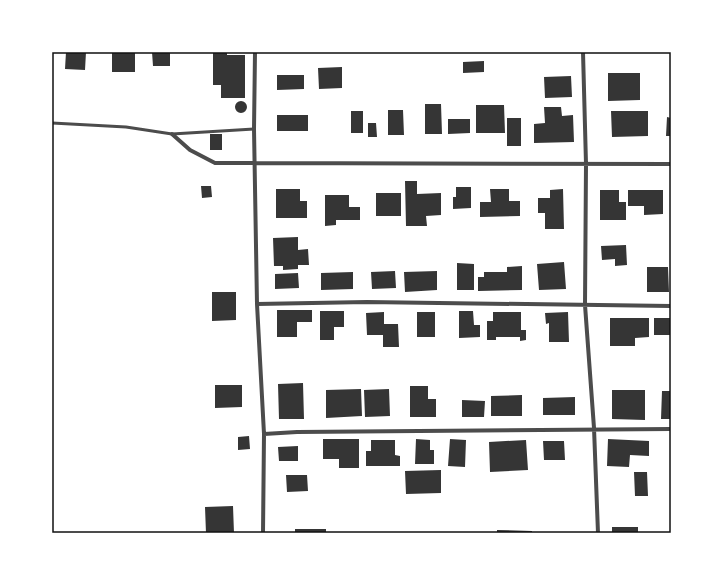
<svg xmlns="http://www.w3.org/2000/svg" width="723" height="585" font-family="'Noto Sans',sans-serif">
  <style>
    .building { fill: #353535 }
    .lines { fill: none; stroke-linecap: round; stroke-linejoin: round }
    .service { stroke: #4c4c4c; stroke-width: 3 }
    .minor { stroke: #4c4c4c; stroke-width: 4 }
    .neatline { fill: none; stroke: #111; stroke-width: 1.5 }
  </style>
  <rect width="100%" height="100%" fill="#fff"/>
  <path class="building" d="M66,52h20l-1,18 -20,-1z
    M112,52h23v20h-23z
    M152,52h18v14h-17z
    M213,52h14v3h18v43h-24v-13h-8z
    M484,61v11l-21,1v-11z
    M342,67v21l-23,1 -1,-21z
    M608,73h32v27l-32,1z
    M277,75h27v14l-27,1z
    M571,76l1,21 -27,1 -1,-21z
    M235 107a6 6 0 1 1 12 0a6 6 0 1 1-12 0Z
    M425,104h16l1,30h-17z
    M476,105h28l1,28h-29z
    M544,107h17l1,9 11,-1 1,27 -40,1v-19l11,-1z
    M388,110h15l1,25h-16z
    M351,111h12v22h-12z
    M611,111h37v25l-36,1z
    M277,115h31v16h-31z
    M667,117l4,1v18h-5z
    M507,118h14v28h-14z
    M448,119h22v14l-22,1z
    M368,123h8l1,14h-9z
    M210,134h12v16h-12z
    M405,181h12v13l24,-1v22l-15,1 1,10h-21z
    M201,186h10l1,11 -10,1z
    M456,187h15v21l-18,1v-12h3z
    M276,189h24v12h7v17h-31z
    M490,189h19v12h11v15l-40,1v-15h11z
    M563,189l1,40h-19v-16h-7v-15h12v-8z
    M600,190h19v12h7v18h-26z
    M628,190h35v24l-19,1v-9h-16z
    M376,193h25v23h-25z
    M325,195h24v12h11v13h-24v5l-11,1z
    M298,237v13l10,-1 1,16h-11v4l-15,1v-4h-9l-1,-28z
    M626,245l1,20 -12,1v-7l-13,1 -1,-14z
    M564,262l2,27 -27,1 -2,-26z
    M457,263l17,1v26h-17z
    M522,266v24l-44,1v-14h6v-5h23v-5z
    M647,267h21l1,25h-22z
    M395,271l1,17 -24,1 -1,-17z
    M437,271v19l-32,2 -1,-20z
    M353,272v17l-32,1v-17z
    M298,273l1,15 -24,1v-15z
    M212,292h24v28l-24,1z
    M277,310h35v12h-15v15h-20z
    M320,311h24v16h-10v13h-14z
    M459,311h14l1,14h6v12l-21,1z
    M384,312v12h14l1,23h-16v-12h-16l-1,-22z
    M417,312h18v25h-18z
    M493,312h28v18h5v10l-6,1v-4h-24v3h-9v-19h6z
    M568,312l1,30h-20v-19l-3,1 -1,-11z
    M610,318h39v19l-14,1v8h-25z
    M654,318h16v17h-16z
    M303,383l1,36h-25l-1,-35z
    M215,385h27v22l-27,1z
    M410,386h18v13h8v18h-26z
    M361,389l1,27 -36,2v-28z
    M389,389l1,27 -25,1 -1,-27z
    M612,390h33v30l-33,-1z
    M662,391h9v28h-10z
    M522,395v21h-31v-20z
    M575,397v18h-32v-17z
    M462,400l23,1 -1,16h-22z
    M249,436l1,13 -12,1v-13z
    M323,439h36v29h-20v-9h-16z
    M416,439l14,1v10h4v14h-19z
    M450,439l16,1 -1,27 -17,-1z
    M608,439l41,2v15l-19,-1 -1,12 -22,-1z
    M371,440h24v15l5,1v10h-34v-15h5z
    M526,440l2,30 -38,2 -1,-30z
    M543,441h21l1,19h-21z
    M298,446v15h-19l-1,-14z
    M441,470v23l-35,1 -1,-23z
    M634,472h13l1,24h-13z
    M286,475h21l1,16 -21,1z
    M233,506l1,27h-28l-1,-26z
    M612,527h26v6h-26z
    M295,529h31v4h-31z
    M497,530l35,1v2h-35z"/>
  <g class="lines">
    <path class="service" d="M52,123l74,4 46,7 82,-5"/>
    <path class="minor" d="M255,52l-1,77 3,175 7,130 -1,99
      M583,52l3,112 -1,141 9,123 4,105
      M172,134l18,16 25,13 456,1
      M257,304l110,-2 304,4
      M264,434l33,-2 374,-3"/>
  </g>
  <rect width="723" height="585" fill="none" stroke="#ffffff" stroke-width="106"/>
  <rect x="53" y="53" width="617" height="479" class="neatline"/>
</svg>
